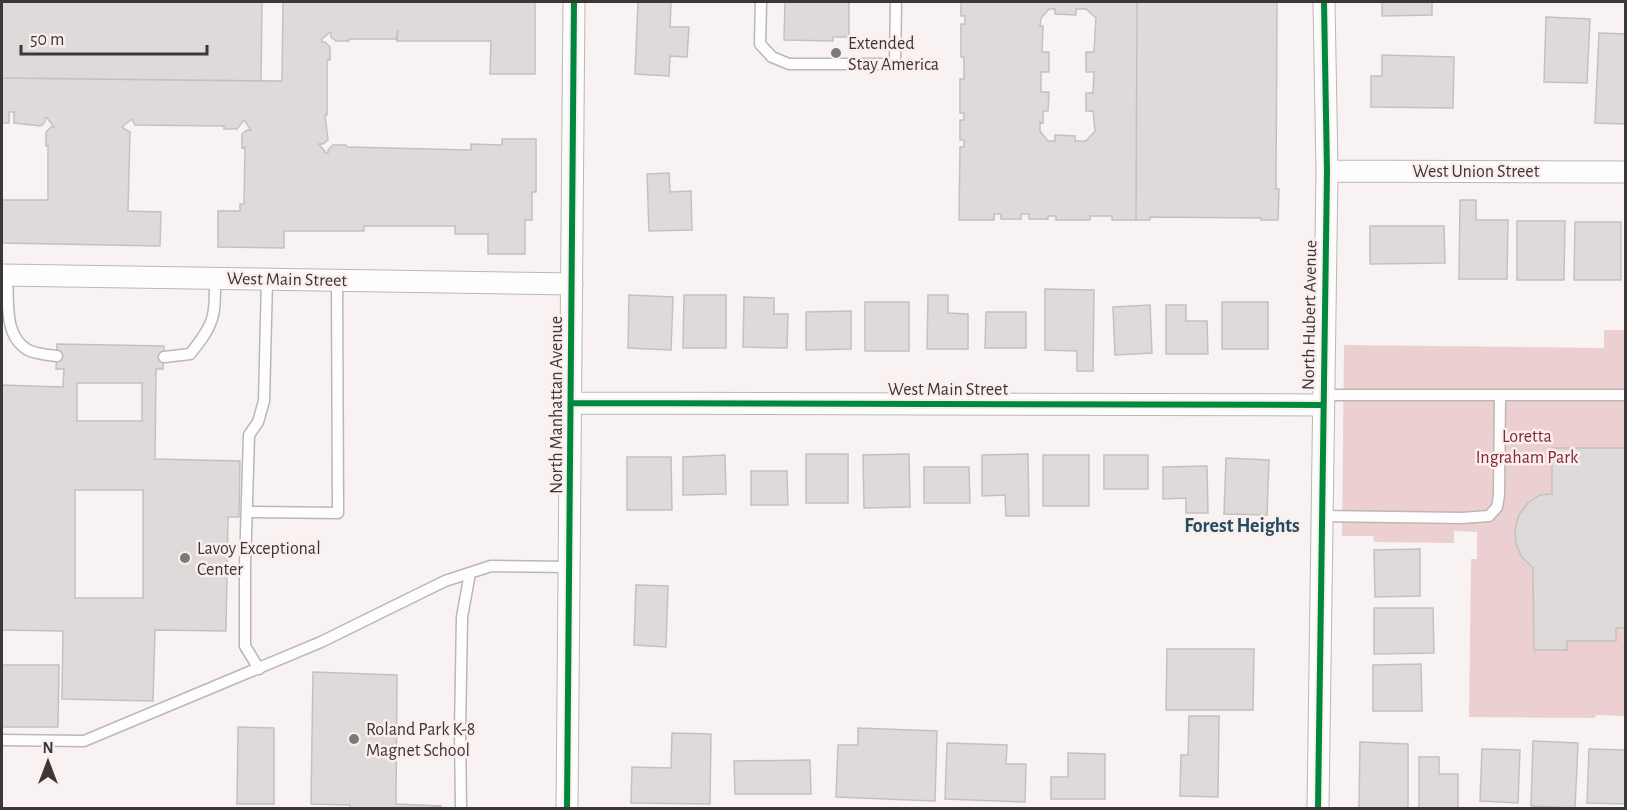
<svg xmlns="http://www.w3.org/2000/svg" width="1627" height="810" font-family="'Alegreya Sans',sans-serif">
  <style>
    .green { fill: #eccfd0 }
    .building { fill: #dfdada; stroke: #c5c0c0; stroke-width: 1.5; fill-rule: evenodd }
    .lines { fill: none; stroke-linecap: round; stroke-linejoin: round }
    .service-casing { stroke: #bcb6b7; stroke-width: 13 }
    .minor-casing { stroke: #bcb6b7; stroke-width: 23 }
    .service { stroke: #fefdfd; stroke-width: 10 }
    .minor { stroke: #fefdfd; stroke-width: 21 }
    .cycleway-casing { stroke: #fceeee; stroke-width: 10 }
    .cycleway { stroke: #00873e; stroke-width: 6 }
    .poi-dot { fill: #7e7878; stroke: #fceeee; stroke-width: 2 }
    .labels { text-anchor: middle; stroke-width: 5; stroke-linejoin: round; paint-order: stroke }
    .poi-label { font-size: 18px; fill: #3c3737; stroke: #fceeee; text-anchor: start }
    .street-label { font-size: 18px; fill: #3c3737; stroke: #fceeee }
    .park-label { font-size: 18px; fill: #7d2c35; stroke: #fceeee }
    .neighbourhood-label { font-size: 20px; font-weight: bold; fill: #1e4e60; stroke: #fceeee }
  </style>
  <rect width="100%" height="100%" fill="#f8f2f2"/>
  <path class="green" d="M1604,330h21v386l-28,-1 -3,3 -125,-1 2,-158h6v-27l-23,-1v12l-80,-1 -1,-6h-31l2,-191 260,3z"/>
  <path class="building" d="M2,2h260l-1,79 -259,-3z
    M283,2h252v72h-45l1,-33h-94l1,-11 -2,9h-47v2h-13l-5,-4v-4h-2l-7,6v3h3l5,5v13h-3v55h-2l3,25 -5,4h-4l7,9h2v-3l5,-5h13l1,2 124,3v-6l31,1v-6h34v53h-4v28h-7v34h-37v-20h-33v-8h-91v5h-80v17l-66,-1v-36h22v-7h4l1,-57 -3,1v-14l5,-4h4l-7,-10 -7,9h-13v-3l-89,-1 -3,-6 -9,7v2l7,4 -2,79 33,1 -1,34 -158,-3v-43h46v-54h-2v-14l5,-5h3l-7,-9h-2v4l-4,4 -27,-3v-11h-5v11h-7v-45l280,3z
    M638,2h33l-1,25h19l-2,30 -17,-1 -1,20 -34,-2z
    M785,2h64v35h-16v4l-49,-1z
    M961,2h176l-1,218h-24v-4h-22v4h-34v-4h-8v3h-19v-5h-8v5h-20v-5h-7v6h-35l1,-73h4v-7h-4v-20h4v-7h-4v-34h4v-22h-3v-33h4v-8h-4zM1049,9h6v5l21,1v-6h10l10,9 -2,34h-8v20h8l-1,21h-7v18h7l2,20 -9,10h-11v-5l-20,-1v6h-7l-8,-10v-9l3,1v-12h5l1,-19h-8v-20h8v-20h-7l1,-26h-3l1,-8z
    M1137,2h140l-1,187h3l-1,31h-17v-2l-111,-1v3h-14z
    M1382,2h50v13l-50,1z
    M1546,17l44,2 -3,64 -43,-1z
    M1599,33l27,1v90l-31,-1z
    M1382,55l72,2 -1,51 -82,-1v-31h11z
    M669,173l1,19 21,-1 1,39 -43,1 -2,-57z
    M1460,200h16v20h32l-1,59h-48z
    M1517,221h48l-1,59h-47z
    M1575,222h46v58h-47z
    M1370,226h74l1,37 -75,1z
    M1045,289l49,1 -1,81h-16v-20l-32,-1z
    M629,295l44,2 -2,53 -43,-2z
    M684,295h42v53h-43z
    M928,295h20v18l20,1v35h-41z
    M744,297l30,1v16h14l-1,34 -44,-1z
    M865,302h44v49h-44z
    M1222,302h46v47h-46z
    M1150,305l2,48 -37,2 -2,-48z
    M1166,305h20v16h21l1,33h-42z
    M851,311v38l-45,1v-38z
    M986,312h40v36h-41z
    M57,344l107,2 -1,23h-7l-1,90 85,2 -1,56h-11l-2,114 -71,-1 -2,71 -91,-2 1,-68 -61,-1v-245l61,2 1,-18h-8zM77,383h65v38h-65zM75,490h68v108h-68z
    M1552,448h74v180h-10v13h-49v9h-33l-1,-82 -12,-12 -5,-13 -1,-14 4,-14 9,-12 12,-8 12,-1z
    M806,454h42v49h-42z
    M909,454l1,53 -46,1 -1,-53z
    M1028,454l1,62h-23l-1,-21 -23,1v-41z
    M725,455l1,39 -43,1v-38z
    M1043,455h46v51h-46z
    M1104,455h44v34h-44z
    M627,457h44l1,53h-45z
    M1226,458l43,2 -2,55 -43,-1z
    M1207,466l1,47h-22v-15l-23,1v-32z
    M924,467h45l1,36h-46z
    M751,471h36l1,34h-37z
    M1420,549v47l-45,1 -1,-47z
    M636,585l32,1 -2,61 -32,-2z
    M1374,608h59l1,45 -60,1z
    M1167,649h87l-1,61h-87z
    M1421,664l1,47h-49v-46z
    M2,665h57l-1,62h-56z
    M313,672l84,3 -1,129 45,2v2h-91v-3l-39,-1z
    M1189,716h30l-1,81 -38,-1 1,-41h7z
    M238,727l36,1v76h-37z
    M858,728l79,3 -2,70 -99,-4 2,-52h20z
    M672,733l39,1 -1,70 -79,-1 1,-36 39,1z
    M1533,741l45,2 -3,65 -44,-2z
    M1360,742l48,2v64h-49z
    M947,743l60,2 -1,19h20l-1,38 -80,-3z
    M1482,749l38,1 -2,53 -38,-2z
    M1589,749l37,1v54l-39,-1z
    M1068,753l37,1v45h-54v-22h17z
    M1419,757h20v17h19v34h-39z
    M810,760l1,34h-76l-1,-33z"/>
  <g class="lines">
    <g class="service-casing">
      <path id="service" d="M761,2l-1,42 12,13 17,7h106l1,-62
        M7,275c2,25 -4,61 21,75 8,4 20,5 29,6
        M164,357l26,-3c25,-31 25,-36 25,-76
        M1323,395h303
        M247,512l91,1 -1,-233
        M1321,516l141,2 27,-2 8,-9 2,-12 1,-100
        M259,669l-14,-23v-80l4,-131 9,-13 6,-21 3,-122
        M2,740l82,1 237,-99 124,-61 46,-15 79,1
        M461,808l-1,-77 2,-114 8,-44"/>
    </g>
    <g class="minor-casing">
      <path id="minor" d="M1327,171l299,1
        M2,275l570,9
        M572,403l751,2
        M567,808l7,-806
        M1318,808l9,-637 -3,-169"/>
    </g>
    <use href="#service" class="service"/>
    <use href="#minor" class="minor"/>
    <g class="cycleway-casing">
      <path id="cycleway" d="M572,403l751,2
        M567,808l7,-806
        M1318,808l9,-637 -3,-169"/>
    </g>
    <use href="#cycleway" class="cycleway"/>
  </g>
  <g class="poi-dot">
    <circle cx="836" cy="53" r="6"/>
    <circle cx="185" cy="558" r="6"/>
    <circle cx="354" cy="739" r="6"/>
  </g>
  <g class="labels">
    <g class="poi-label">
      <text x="848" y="49">Extended<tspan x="848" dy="21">Stay America</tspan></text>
      <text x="197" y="554">Lavoy Exceptional<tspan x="197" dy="21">Center</tspan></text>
      <text x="366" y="735">Roland Park K-8<tspan x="366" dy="21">Magnet School</tspan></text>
    </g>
    <g class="street-label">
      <text x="1476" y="177">West Union Street</text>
      <text transform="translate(287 279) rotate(1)" y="6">West Main Street</text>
      <text transform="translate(1309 315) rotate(-89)" y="6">North Hubert Avenue</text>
      <text x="948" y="395">West Main Street</text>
      <text transform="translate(556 405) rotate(-90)" y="6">North Manhattan Avenue</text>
    </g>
    <g class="park-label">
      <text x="1527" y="442">Loretta<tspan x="1527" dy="21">Ingraham Park</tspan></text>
    </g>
    <g class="neighbourhood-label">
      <text x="1242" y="532">Forest Heights</text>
    </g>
  </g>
  <rect width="1627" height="810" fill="none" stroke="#3c3737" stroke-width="6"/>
  <g transform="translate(48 762)" stroke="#fceeee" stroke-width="4.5" paint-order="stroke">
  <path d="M0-4.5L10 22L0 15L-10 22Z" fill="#3c3737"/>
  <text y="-9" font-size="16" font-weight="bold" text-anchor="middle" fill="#3c3737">N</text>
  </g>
  <path d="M21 45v9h186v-9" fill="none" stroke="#3c3737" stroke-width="3"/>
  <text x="30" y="45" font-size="18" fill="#3c3737" stroke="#fceeee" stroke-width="4.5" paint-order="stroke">50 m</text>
</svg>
